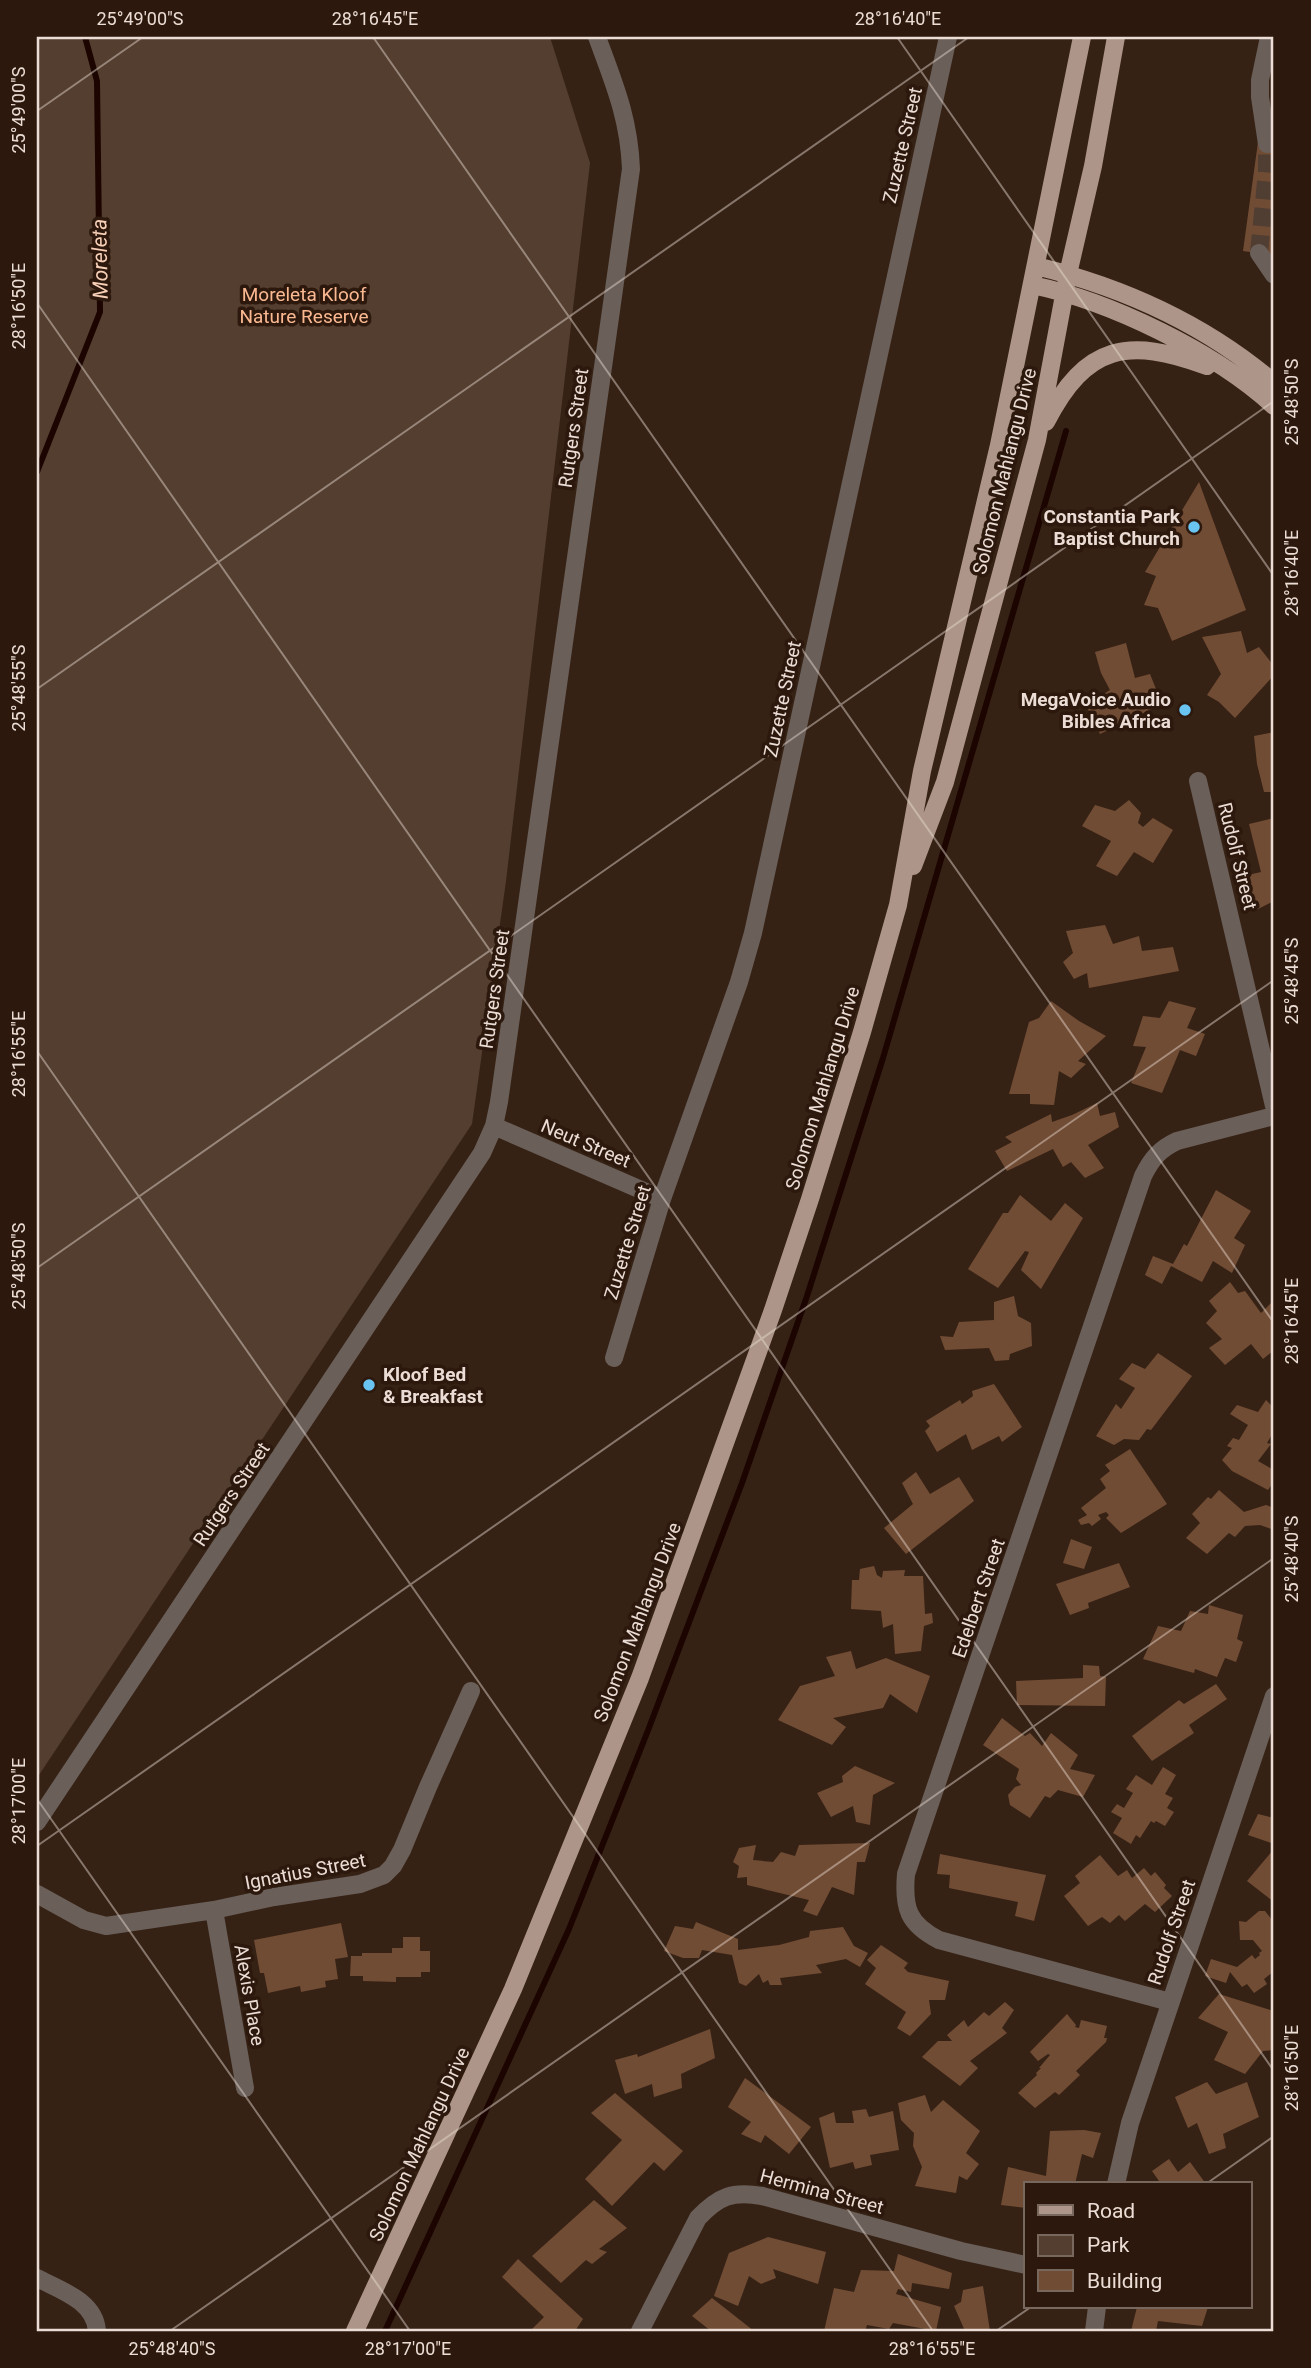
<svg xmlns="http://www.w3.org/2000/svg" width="1311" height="2368" font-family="Roboto,sans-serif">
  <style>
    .green { fill: #543e30 }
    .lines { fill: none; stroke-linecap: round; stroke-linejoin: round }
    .stream { stroke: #1c0500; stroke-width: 6 }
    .building { fill: #714c34 }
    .minor-tunnel { stroke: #513e32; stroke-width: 18; stroke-dasharray: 18 9; stroke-linecap: butt }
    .minor { stroke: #6a5f59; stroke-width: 18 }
    .major { stroke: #ad9689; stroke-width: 18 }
    .ticks { fill: none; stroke: #ebddd5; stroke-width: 2; stroke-opacity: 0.45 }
    .poi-dot { fill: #69c4f1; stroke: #2c180c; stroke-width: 2.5 }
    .labels { text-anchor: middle; stroke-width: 7; stroke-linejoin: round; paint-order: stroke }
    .street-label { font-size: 19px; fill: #ebddd5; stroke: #2c180c }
    .park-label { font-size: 19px; fill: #fbb992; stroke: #2c180c }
    .poi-label { font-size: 19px; font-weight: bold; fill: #ebddd5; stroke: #2c180c; text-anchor: end }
    .water-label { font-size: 21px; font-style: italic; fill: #f7cfb7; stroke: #2c180c }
    .neatline { fill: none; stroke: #ebddd5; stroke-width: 2.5 }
    .ticks-label { font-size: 18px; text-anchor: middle; fill: #ebddd5 }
  </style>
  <rect width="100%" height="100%" fill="#362215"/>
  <path class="green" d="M37,37h513l40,126 -84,718 -34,243 -435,654z"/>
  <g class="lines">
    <path class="stream" d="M37,472l63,-160 -3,-231 -12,-44
      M385,2331l184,-402 78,-196 95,-250 65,-187 76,-238 183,-627"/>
  </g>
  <path class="building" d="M1258,142l16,3v86l-3,24 -28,-4z
    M1199,482l47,128 -74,31 -14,-33 -14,-3 12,-29 -11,-4z
    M1241,631l6,22 12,-6 15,19v9l-39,43 -16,-16 -12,-7 14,-21 -19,-37z
    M1126,643l9,35 15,-4 12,30 -62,30 -14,-29 24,-15 -9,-17 -6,-21z
    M1274,732v60h-10l-7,-28 -3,-28z
    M1129,800l12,13 -3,10 5,4 10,-9 20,12 -20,33 -19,-11 -17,24 -21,-10 15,-25 -29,-15 13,-21 20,6z
    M1274,818v83l-20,10 -6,-36 13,-3 -12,-48z
    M1105,925l8,19 26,-8 3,15 31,-4 6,24 -90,17 -2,-15 -13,6 -11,-17 10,-9 -7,-22z
    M1051,1001l28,20 27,15 -28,25 8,3 -15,14 -12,-7 -5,34 -24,-1v-10h-21l20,-72 10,-4z
    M1169,1001l27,7 -9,20 18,6 -9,22 -16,-6 -18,43 -31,-10 15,-36 -13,-1 10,-30 17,2z
    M1097,1103l3,13 15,-4 4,15 -31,18 16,23 -19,10 -14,-16 -8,5 -10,-18 -46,22 -12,-20 17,-9 -7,-5 46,-23 1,8 20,-7z
    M1216,1190l35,21 -17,27 11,7 -13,28 -19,-12 -11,21 -31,-16 -9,18 -17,-9 8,-19 20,8 11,-20 3,2z
    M1020,1195l31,26 14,-18 18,15 -42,71 -20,-19 8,-18 -4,-1 -27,37 -30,-19 35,-56h5z
    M1230,1282l8,11 7,-2 16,22 13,-13v50l-11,9 -12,-15 -26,21 -16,-17 13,-9 -16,-16 11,-12 -8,-10z
    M1014,1296l4,20 13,7 1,23 -22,8 -1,6 -14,1 -6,-13 -44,2 -5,-14 13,1 6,-15 35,-2v-18z
    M1158,1353l34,23 -41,54 -4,-1 -8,11 -15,-1 -10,6 -18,-9 20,-32 5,5 14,-21 -16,-9 13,-16 13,6z
    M994,1384l28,43 -20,15 -3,-6 -27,14 -6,-16 -29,18 -12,-21 5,-5 -4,-5 34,-21 2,4 11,-8 -1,-5z
    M1266,1400l8,8v23l-7,12 4,1 -13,17 16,9v11l-6,9 -36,-19 -10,-11 10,-12 -5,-2 6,-8 6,2 9,-15 -18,-11 7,-9 21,7z
    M1130,1449l37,55 -46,29 -15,-15 3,-3 -3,-3 -8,3 3,4 -9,7 -3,-3 -8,2 -3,-5 9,-5 -6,-7 25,-20 -6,-9 10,-8 -5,-6z
    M916,1472l14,22 29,-17 15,24 -68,53 -22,-26 29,-24 -11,-21z
    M1219,1490l25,22 22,-7 8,3v22l-14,-5 -15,1 -10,11 -6,-4 -22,21 -21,-16 14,-15 -8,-9 16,-17 3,2z
    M1071,1539l21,8 -8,22 -21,-6z
    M1119,1563l11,24 -42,16 1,5 -19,7 -14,-31z
    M874,1566l3,9 5,3 1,-7 22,-1 -1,6h19l2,38 7,-1 1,10 -9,3 -3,25 -26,3 -2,-30 -10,4 -2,-17 -30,-2 1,-29h7l1,-11z
    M1209,1605l34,10 -6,24 6,3 -7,20 -11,-4 -8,19 -22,-8 -1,4 -51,-14 15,-33 23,5 9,-20 18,3z
    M851,1651l5,18 30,-11 44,18 -13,37 -27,-19 -7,14 -50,10 13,9 -14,18 -54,-25 22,-34 35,-10 -9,-19z
    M1083,1665l16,1 1,10 6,1 -1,29 -88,-1 -1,-24 67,-3z
    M1216,1684l11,15 -38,26 5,8 -42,28 -20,-25 47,-36 5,4z
    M1002,1718l23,18 5,-3 12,13 9,-13 27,22 -8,14 25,6 -12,22 -25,-7 -8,8 -5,-2 -15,22 -20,-13 -2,-10 7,-8 6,-2 -5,-6 3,-10 -36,-24z
    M855,1766l40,17 -22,12 -3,30 -14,-3 -3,-16 -22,11 -14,-24 26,-11 -1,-6z
    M1163,1767l13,8 -11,19 8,4 -6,10 7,4 -9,14 -9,-5 -2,2 -3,-2 -11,17 -4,-3 -5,9 -18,-11 9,-15 -11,-6 6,-8 7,4 9,-15 -7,-4 10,-14 16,10z
    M1258,1814l16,4v26l-26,-9z
    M870,1843l-5,19h-8l-3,33 -22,-8 -15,29 -14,-5 6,-11 -62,-15v-8l-10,1 2,-12 -6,-4 6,-14 17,-3 -3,15 20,2 8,-10 14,4 4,-11z
    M1274,1849v53l-27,-21z
    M940,1854l106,21 -12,46 -19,-5 3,-14 -69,-14 1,-13 -13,-1z
    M1100,1855l18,21 9,-6 5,8 12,-10 7,8 4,-4 11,13 -2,3 8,8 -17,16 -10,-8 -20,17 -6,-6 -9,8 -8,-6 -14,9 -24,-30 16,-13 -5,-7z
    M1259,1911h6l8,10 -1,5 2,4v37l-2,2 1,3 -9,7 3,5 -13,9 -7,-9 -5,3 -12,-15 -4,11 -21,-7 6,-17 26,8 15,-12 3,4 5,-4 -1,-2 3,-2 -9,-11h-13l-1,-19 7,1z
    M696,1922l42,17v11l41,-5 30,-8 1,-6 33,-4 11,19 14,7 -8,14 -14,-8 -30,6 6,8 -42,5 2,7h-12l-2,-5 -5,3 -4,-9 -13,12 -7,-3 -7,-28 -30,-5 -3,8h-16l-19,-7 11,-25 18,3z
    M341,1923l7,34 -13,2 3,20 -13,2 1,6 -25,5 -1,-6 -32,7 -4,-20h-4l-6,-33z
    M403,1937h17v14h10v21h-9v5h-25v5l-33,-1v-5h-13l1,-20h11v-3h30v-5h11z
    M881,1945l27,18 -4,5 4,4 41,9 -4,19h-16l2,14 -21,22 -13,-8 9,-16 -41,-28 11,-16 -9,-8z
    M1219,1994l55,17v39l-11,1 -18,23 -31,-14 14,-28 -30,-14z
    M1005,2002l9,8 -12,18 5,5 -37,28 8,7 -18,18 -38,-29 16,-16h14l-5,-6 17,-15 4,7 16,-15 5,4z
    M1067,2014l9,11 -1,2 4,1 2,-8 26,6 -3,12h3l-1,4 -30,29 4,4 -21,20 -4,-3 -20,16 -17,-15 19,-18 -1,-2 5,-5h-2l11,-13 -2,-1 -10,7 -8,-9z
    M710,2029l5,29 -34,16 1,14 -28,9 -2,-13 -27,10 -10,-34 22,-6 1,3z
    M745,2078l66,49 -22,27 -24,-19 -4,8 -20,-9 10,-12 -23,-15z
    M1207,2082l9,12 31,-12 12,35 -36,17 3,14 -17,6 -12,-31 -9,5 -13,-31z
    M615,2093l68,58 -19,20 -10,-9 -42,44 -27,-27 37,-39 -31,-27z
    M925,2095l6,17 12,-12 37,31 -14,22 13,11 -12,16 -8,-4 -3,17 -41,-7 7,-19 -9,-21 1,-13 -13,-13 -3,-17z
    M866,2109l3,8 24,-6 6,39 -29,5 2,10 -17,4 -2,-7 -23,6 -11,-50 15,-6 2,11h18l-2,-12z
    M1084,2130l17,3 -8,25 -11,-4 -7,30h-49v24l-25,-3 7,-38 38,9 4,-45z
    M1169,2159l9,13 12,-10 16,22h-50l3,-3 -7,-10z
    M594,2200l33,28 -28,21 8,3 -15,12 -6,-4 -25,23 -29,-27z
    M768,2237l58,15 -8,32 -45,-15 3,9 -15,6 -12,-8 -11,30 -24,-10 15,-43z
    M898,2254l54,19 -3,16 -37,-6 -1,9 -13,-3 -2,5 45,13 -5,24 -43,-8 -4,6 -22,-4 -2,6 -7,-2 -1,2h-33l10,-43 20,4 7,-22 33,1z
    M518,2259l65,60 -8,12h-45l14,-14 -42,-40z
    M983,2286l7,45h-25l-11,-25 7,-4 2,-12z
    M712,2298l42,33h-43l-19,-15z
    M1137,2307h71l-6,19 -44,-5 -2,10h-25z"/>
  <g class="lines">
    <path class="minor-tunnel" d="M1259,253l8,-81v-28"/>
    <path class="minor" d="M1267,144l-7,-47v-17l9,-43
      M1259,253l15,22
      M1198,781l76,325
      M494,1126l168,73
      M614,1358l48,-159 77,-217 14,-49 195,-896
      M37,1822l445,-669 12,-27 5,-24 132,-933c-2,-51 -17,-86 -34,-132
      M37,1894l47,26 22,6 108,-16 60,-13 86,-13 24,-9 9,-9 9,-16 26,-63 43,-96
      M214,1910l31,178
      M1170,2002l-231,-62c-31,-16 -36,-32 -33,-66l237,-698c9,-18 17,-27 34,-35l97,-25
      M1116,2184l14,-61 144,-427
      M37,2278c23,12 58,23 60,53
      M640,2331l58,-113c21,-22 34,-27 64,-22l199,55 65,14
      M1094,2331l3,-24"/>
    <path class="major" d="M1036,266c86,21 170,59 238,117
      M1032,285c78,16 183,67 242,121
      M1046,422c40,-78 82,-85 161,-56
      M913,866l32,-84 92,-342 31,-166 25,-108 23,-129
      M355,2331l158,-342 127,-311 133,-368 37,-111 52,-167 36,-127 24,-134 77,-326 83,-408"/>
  </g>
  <path class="ticks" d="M373,37l901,1286M897,37l377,539M37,111l106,-74M37,303l1237,1768M37,689l932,-652M37,1051l896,1280M37,1268l1237,-867M37,1799l373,532M37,1846l1237,-866M1206,2184l68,-48M170,2331l1104,-773M996,2331l35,-24"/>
  <g class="poi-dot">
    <circle cx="1194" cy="527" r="7"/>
    <circle cx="1185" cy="710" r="7"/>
    <circle cx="369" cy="1385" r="7"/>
  </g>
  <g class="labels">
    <g class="street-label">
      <text transform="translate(902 145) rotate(-77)" y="7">Zuzette Street</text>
      <text transform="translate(573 428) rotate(-82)" y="7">Rutgers Street</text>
      <text transform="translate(1004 471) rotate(-76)" y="7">Solomon Mahlangu Drive</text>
      <text transform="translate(782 699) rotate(-78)" y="7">Zuzette Street</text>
      <text transform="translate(1238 856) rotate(76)" y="7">Rudolf Street</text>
      <text transform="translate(494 989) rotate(-82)" y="7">Rutgers Street</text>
      <text transform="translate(822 1088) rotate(-73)" y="7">Solomon Mahlangu Drive</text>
      <text transform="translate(586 1143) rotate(23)" y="7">Neut Street</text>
      <text transform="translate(627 1242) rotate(-73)" y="7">Zuzette Street</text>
      <text transform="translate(231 1494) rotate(-56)" y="7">Rutgers Street</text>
      <text transform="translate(978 1598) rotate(-71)" y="7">Edelbert Street</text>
      <text transform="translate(637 1622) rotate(-69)" y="7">Solomon Mahlangu Drive</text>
      <text transform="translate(305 1871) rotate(-11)" y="7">Ignatius Street</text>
      <text transform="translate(1171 1932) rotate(-71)" y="7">Rudolf Street</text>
      <text transform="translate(250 1995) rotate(80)" y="7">Alexis Place</text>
      <text transform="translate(419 2144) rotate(-65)" y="7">Solomon Mahlangu Drive</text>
      <text transform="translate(822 2191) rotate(15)" y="7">Hermina Street</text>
    </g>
    <g class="park-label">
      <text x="304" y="301">Moreleta Kloof<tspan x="304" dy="22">Nature Reserve</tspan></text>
    </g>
    <g class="poi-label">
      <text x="1180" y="523">Constantia Park<tspan x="1180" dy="22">Baptist Church</tspan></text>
      <text x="1171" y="706">MegaVoice Audio<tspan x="1171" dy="22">Bibles Africa</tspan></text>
      <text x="383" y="1381" text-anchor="start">Kloof Bed<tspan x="383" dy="22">&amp; Breakfast</tspan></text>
    </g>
    <g class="water-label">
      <text transform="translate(100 259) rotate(-91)" y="7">Moreleta</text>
    </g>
  </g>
  <rect width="1311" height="2368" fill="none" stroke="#2c180c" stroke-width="77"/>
  <rect x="1024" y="2182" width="228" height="126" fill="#2c180c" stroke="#78675c" stroke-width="2"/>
  <rect x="1038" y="2205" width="35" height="10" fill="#ad9689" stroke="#78675c" stroke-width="2"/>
  <text x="1087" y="2218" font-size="21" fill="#ebddd5">Road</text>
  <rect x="1038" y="2235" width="35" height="21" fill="#543e30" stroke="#78675c" stroke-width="2"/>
  <text x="1087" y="2252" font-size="21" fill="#ebddd5">Park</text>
  <rect x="1038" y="2270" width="35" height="21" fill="#714c34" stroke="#78675c" stroke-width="2"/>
  <text x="1087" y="2288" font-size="21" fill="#ebddd5">Building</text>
  <rect x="38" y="38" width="1234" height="2292" class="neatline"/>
  <g class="ticks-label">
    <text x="140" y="25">25°49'00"S</text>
    <text x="375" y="25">28°16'45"E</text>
    <text x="898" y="25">28°16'40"E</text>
    <text transform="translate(19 110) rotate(-90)" y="6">25°49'00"S</text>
    <text transform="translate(19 306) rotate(-90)" y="6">28°16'50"E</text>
    <text transform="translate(1292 402) rotate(-90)" y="6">25°48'50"S</text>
    <text transform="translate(1292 573) rotate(-90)" y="6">28°16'40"E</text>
    <text transform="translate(19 688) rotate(-90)" y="6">25°48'55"S</text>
    <text transform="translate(1292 981) rotate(-90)" y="6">25°48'45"S</text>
    <text transform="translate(19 1054) rotate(-90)" y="6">28°16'55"E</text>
    <text transform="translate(19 1266) rotate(-90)" y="6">25°48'50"S</text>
    <text transform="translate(1292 1321) rotate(-90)" y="6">28°16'45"E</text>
    <text transform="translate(1292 1559) rotate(-90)" y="6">25°48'40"S</text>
    <text transform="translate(19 1801) rotate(-90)" y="6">28°17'00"E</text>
    <text transform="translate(1292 2068) rotate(-90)" y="6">28°16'50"E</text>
    <text x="172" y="2355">25°48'40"S</text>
    <text x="408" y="2355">28°17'00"E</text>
    <text x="932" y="2355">28°16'55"E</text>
  </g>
</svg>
